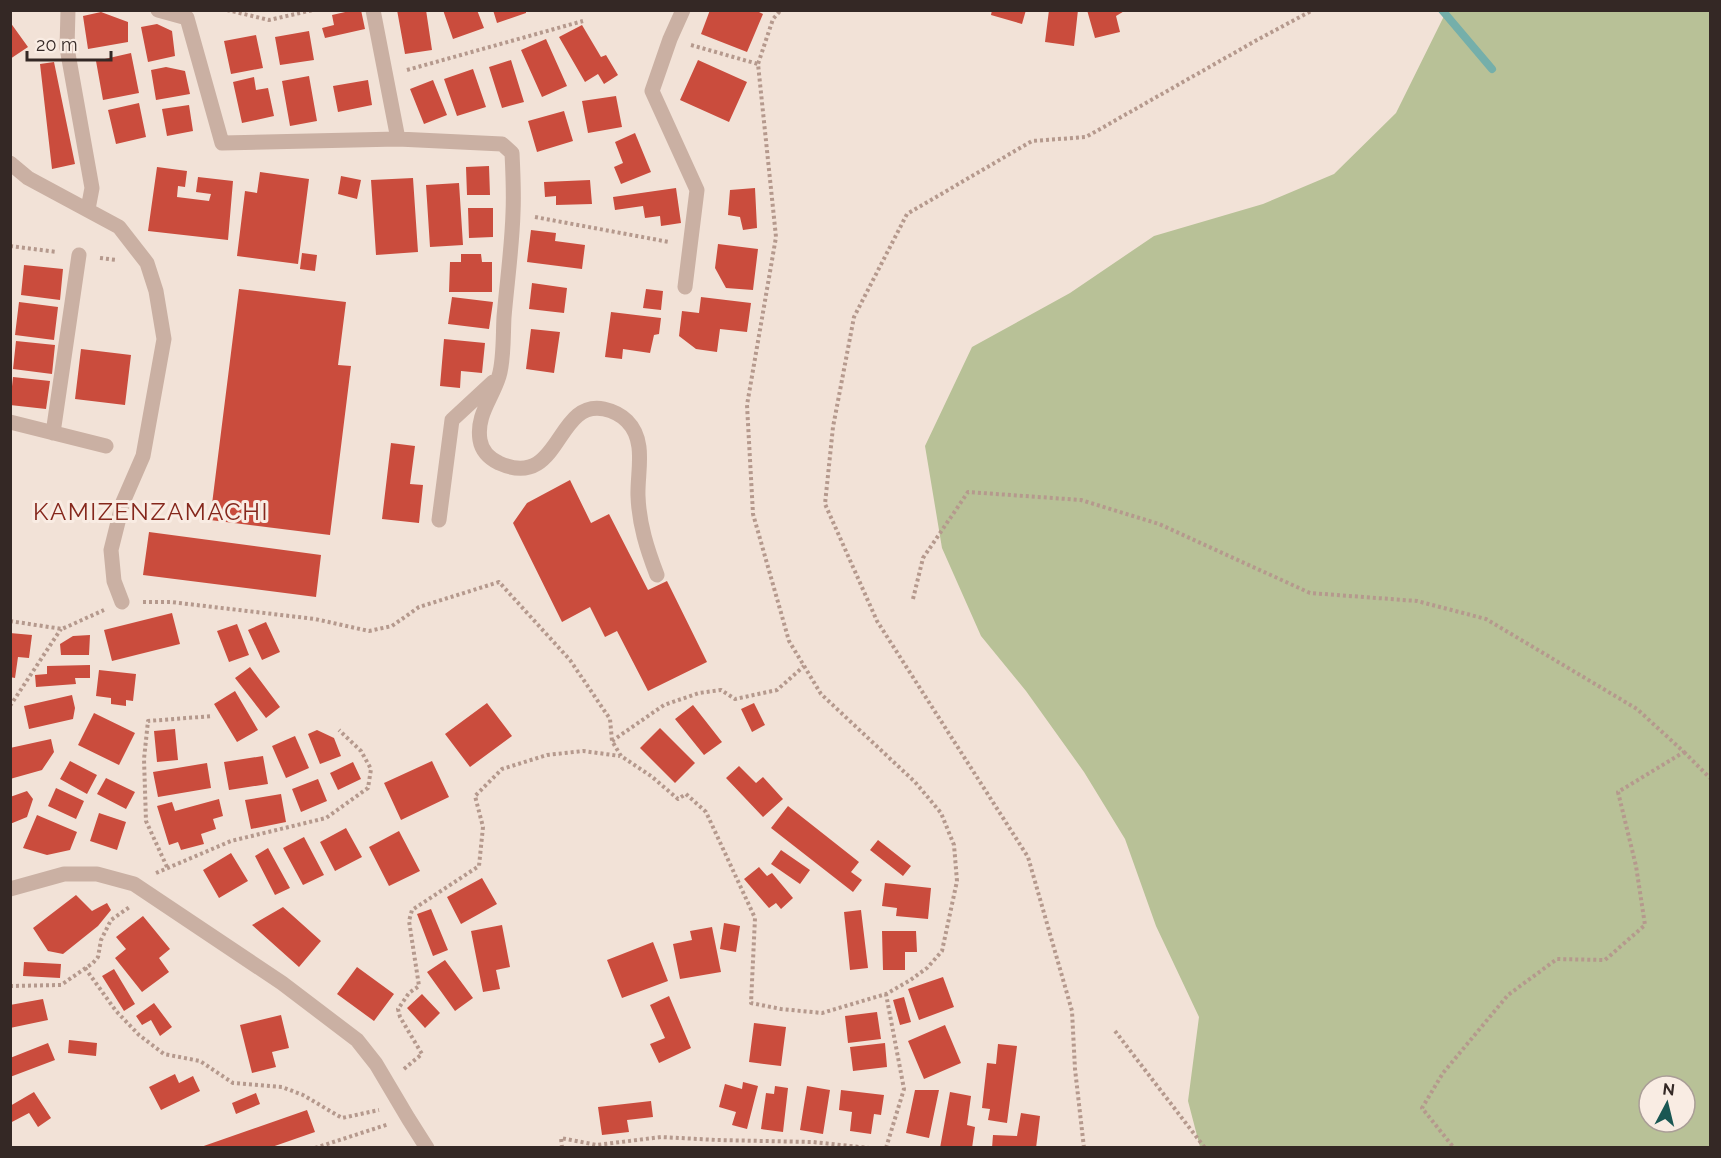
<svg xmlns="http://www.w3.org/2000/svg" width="1721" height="1158" font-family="Raleway,sans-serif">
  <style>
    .green { fill: #b8c197; fill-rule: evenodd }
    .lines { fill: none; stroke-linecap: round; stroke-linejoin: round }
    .stream { stroke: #75afaa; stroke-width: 8 }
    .building { fill: #ca4c3d }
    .path { stroke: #b5998d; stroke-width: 4; stroke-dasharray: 3 3; stroke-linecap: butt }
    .minor { stroke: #cab0a3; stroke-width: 15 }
    .labels { text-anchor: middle; stroke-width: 6; stroke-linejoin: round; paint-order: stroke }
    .quarter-label { font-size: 24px; letter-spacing: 1.5px; fill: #85271c; stroke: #f9ece3 }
  </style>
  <rect width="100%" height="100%" fill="#f2e2d7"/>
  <path class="green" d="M1447,10l263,1v1136h-510l-12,-46 11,-84 -43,-91 -31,-87 -41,-67 -58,-81 -45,-55 -39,-88 -17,-102 47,-99 98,-54 84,-57 109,-32 71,-30 62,-61zM1649,1086h36v36h-36z"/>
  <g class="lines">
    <path class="stream" d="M1442,10l50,59"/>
  </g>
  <path class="building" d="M354,10h7l4,19 -40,9 -3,-10 12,-3 -2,-10z
    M397,10h29l6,40 -27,4z
    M443,10h34l7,18 -31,11z
    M493,10h33v3l-29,10z
    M710,10h45l8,4 -16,38 -46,-18z
    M992,10h34l-4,14 -31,-9z
    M1049,10h29l-4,36 -29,-4z
    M1087,10h39l-10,6 4,16 -25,6z
    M101,12l27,10v20l-40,7 -5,-33z
    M10,22l18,25 -18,12z
    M157,24l15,7 3,25 -27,6 -7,-35z
    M582,25l19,32 5,-2 12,20 -14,9 -6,-10 -13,8 -26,-45z
    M309,31l5,29 -34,5 -5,-28z
    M256,35l7,33 -32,6 -7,-33z
    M546,39l21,47 -25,11 -21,-47z
    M131,53l8,40 -36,7 -7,-39z
    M511,60l13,42 -22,6 -13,-41z
    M698,60l49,22 -18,40 -49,-22z
    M54,62l21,102 -23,5 -12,-105z
    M166,67l19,4 5,23 -34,6 -5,-30z
    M473,69l13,38 -29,9 -13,-37z
    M309,76l8,45 -27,5 -8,-45z
    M254,77l2,13 12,-2 6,28 -32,7 -9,-41z
    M368,80l4,25 -34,7 -5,-26z
    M433,80l14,35 -23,9 -14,-35z
    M616,96l6,31 -34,6 -6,-32z
    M139,103l7,34 -30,7 -8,-34z
    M189,105l4,26 -26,5 -5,-27z
    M564,111l9,30 -36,11 -9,-31z
    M635,133l16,39 -30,12 -7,-17 9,-4 -8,-21z
    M489,166l1,29h-23l-1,-28z
    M157,167l30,4 -2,16 -7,-1 -1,11 32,4 2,-7 -15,-2 2,-15 35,4 -5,59 -80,-9z
    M260,172l49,7 -11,85 -61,-8 8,-65 12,2z
    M341,176l20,4 -4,19 -19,-5z
    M413,178l5,74 -42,3 -5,-75z
    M590,180l2,24 -36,1v-9l-11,1 -1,-15z
    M459,183l4,62 -33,2 -4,-62z
    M676,188l5,35 -20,3 -1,-10 -15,2 -2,-12 -28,4 -2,-13z
    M755,188l2,40 -14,2 -3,-13 -12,-2 2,-25z
    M468,208h25v29l-24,1z
    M531,230l25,3 -1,8 30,4 -3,24 -55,-7z
    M718,244l40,5 -5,41 -27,-2 -11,-20z
    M302,253l15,2 -2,16 -15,-2z
    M461,254h20l1,8h10v30h-43l1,-30h11z
    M24,265l39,4 -3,31 -39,-5z
    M532,283l35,5 -3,25 -35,-4z
    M239,289l107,13 -8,63 13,1 -21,169 -120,-15z
    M646,289l17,2 -2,19 -18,-2z
    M452,297l41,5 -4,27 -41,-5z
    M701,297l50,6 -4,29 -27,-3 -3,23 -21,-3 -17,-13 3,-25 17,2z
    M19,302l39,5 -4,33 -39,-5z
    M611,312l50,6 -2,16 -5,1 -4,18 -27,-4 -1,10 -17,-2z
    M531,329l29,3 -6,41 -28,-4z
    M444,339l41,4 -3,30 -21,-2 -1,17 -20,-2z
    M16,341l39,4 -3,29 -39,-5z
    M81,349l50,6 -6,50 -50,-6z
    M13,377l37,4 -4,28 -36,-4z
    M391,443l24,3 -5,38 13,1 -4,38 -37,-4z
    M570,480l21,43 18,-9 39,76 19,-9 40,81 -59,29 -31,-60 -12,6 -15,-30 -28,15 -49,-99 14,-20z
    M149,532l172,23 -5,42 -173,-22z
    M172,613l8,31 -68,17 -8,-31z
    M266,622l14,30 -18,8 -14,-30z
    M237,624l12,31 -20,7 -12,-31z
    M10,633l22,2 -3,23 -11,-1 -3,21 -5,-1z
    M90,635l-1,20h-28l-1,-11 13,-8z
    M90,665v13h-15l1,6 -40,3 -1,-12 12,-1v-8z
    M250,667l30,40 -14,11 -31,-40z
    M99,670l37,4 -3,27 -7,-1v6l-15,-2v-6l-15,-2z
    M235,691l23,39 -21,12 -23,-38z
    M72,695l3,13 -2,11 -44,10 -5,-23z
    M487,703l25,33 -42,31 -25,-33z
    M754,703l11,22 -13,7 -11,-23z
    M693,705l29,37 -18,13 -29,-36z
    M94,713l41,20 -16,32 -41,-20z
    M660,728l35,35 -20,20 -35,-35z
    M175,729l3,31 -21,2 -3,-31z
    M317,730l17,8 7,18 -21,8 -12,-30z
    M295,736l14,32 -23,10 -14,-32z
    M51,739l3,13 -12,18 -32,9v-31z
    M263,756l5,28 -39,6 -5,-28z
    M70,761l27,14 -10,19 -27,-15z
    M432,761l17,36 -48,23 -17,-37z
    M353,762l8,17 -23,11 -8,-17z
    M207,763l4,25 -53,9 -5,-25z
    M739,766l17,17 7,-6 20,22 -20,18 -37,-39z
    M106,778l29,14 -9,17 -29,-15z
    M318,779l9,22 -26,11 -9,-23z
    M56,788l28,13 -8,18 -28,-13z
    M27,791l6,8 -6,18 -17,7v-27z
    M281,794l5,28 -35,7 -6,-29z
    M219,799l4,17 -10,3 3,10 -15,5 3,10 -23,6 -3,-8 -9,3 -12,-39 15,-4 3,9z
    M788,806l71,56 -8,10 11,8 -9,12 -82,-64z
    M99,813l27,9 -9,28 -27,-9z
    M37,815l40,17 -7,18 -23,5 -24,-7z
    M346,828l16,29 -27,14 -15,-29z
    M399,831l21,40 -31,15 -20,-39z
    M304,837l20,38 -21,10 -20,-37z
    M878,840l33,26 -8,10 -33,-26z
    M268,848l22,40 -15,7 -20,-39z
    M781,850l29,20 -10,14 -29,-20z
    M231,853l17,28 -29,17 -16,-28z
    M759,867l8,9 5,-3 21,25 -12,11 -5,-6 -7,5 -25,-29z
    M482,878l15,26 -36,20 -14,-27z
    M885,883l46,5 -3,31 -32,-3 1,-8 -15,-2z
    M76,895l16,16 15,-8 4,7 -13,16 -35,28 -15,-3 -15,-23z
    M283,907l38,34 -22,26 -47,-42z
    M431,909l17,41 -15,6 -16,-42z
    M861,910l7,58 -18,2 -6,-58z
    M143,916l27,33 -11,9 10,14 -27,20 -27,-34 11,-9 -10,-12z
    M724,923l16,3 -4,26 -16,-3z
    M502,925l8,42 -14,3 4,19 -17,3 -12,-61z
    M712,927l9,45 -41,7 -7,-35 19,-4 -2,-9z
    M882,931h34l1,21h-12v18h-22z
    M653,942l15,39 -46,17 -15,-38z
    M445,960l28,38 -18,13 -28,-39z
    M24,962l37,2 -1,14 -37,-2z
    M357,967l37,27 -20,27 -37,-27z
    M114,969l21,35 -11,7 -22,-35z
    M943,977l11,30 -35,13 -11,-31z
    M422,994l18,19 -15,15 -18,-20z
    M669,996l22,52 -32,15 -9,-19 15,-6 -15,-33z
    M904,997l7,25 -11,3 -7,-25z
    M43,999l5,21 -38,8v-23z
    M154,1003l18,24 -12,9 -9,-16 -9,5 -6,-9z
    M877,1012l4,27 -33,4 -3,-27z
    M281,1015l8,33 -17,4 4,15 -24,6 -12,-48z
    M754,1023l32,4 -5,39 -32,-4z
    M945,1025l16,38 -37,16 -16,-38z
    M69,1040l28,3 -1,13 -28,-3z
    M48,1043l7,17 -45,17v-19z
    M885,1043l2,24 -34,4 -3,-24z
    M998,1044l19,2 -10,77 -19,-3 2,-11 -8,-1 5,-45 9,1z
    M175,1074l4,9 14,-7 7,15 -39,19 -12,-23z
    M743,1082l15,4 -11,43 -15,-4 4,-13 -17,-5 6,-23 17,5z
    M775,1086l13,2 -5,44 -22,-3 5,-36 8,1z
    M807,1086l23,4 -7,44 -23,-4z
    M841,1090l43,5 -3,20 -7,-1 -3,20 -21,-3 2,-19 -13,-2z
    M915,1090h24l-10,48 -23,-5z
    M34,1092l17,26 -13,9 -9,-14 -19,10v-17z
    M950,1092l21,4 -4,29 8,2 -3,21h-32z
    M256,1093l4,11 -24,10 -4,-11z
    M651,1101l2,16 -26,3 2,12 -27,3 -4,-28z
    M307,1110l8,22 -46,16h-71z
    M1021,1113l19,3 -4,32h-44l1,-13 24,1z"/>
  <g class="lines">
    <path class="path" d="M227,10l42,10 44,-10
      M691,45l67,19
      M407,70l176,-49
      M535,217l134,25
      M10,246l47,6
      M100,258l17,2
      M913,599l10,-41 45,-66 113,8 78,24 151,69 107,8 69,18 151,90 47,43 -66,40 18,74 9,59 -40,35 -48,-1 -49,36 -65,78 -21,35 32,40
      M143,602h28l144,17 54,12 23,-5 27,-19 80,-25 71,78 40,59 2,22 9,15 30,20 27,23 8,-5 20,18 49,106 -4,85 30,6 41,4 64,-19 23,-13 18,-13 15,-17 15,-70 -3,-36 -13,-32 -26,-31 -94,-88 -32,-53 -36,-127 -6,-109 29,-168 -18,-173 15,-45 8,-9
      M10,621l52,8 42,-19
      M10,706l51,-77
      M612,741l52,-36 35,-12 22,-3 14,9 42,-9 27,-24
      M1684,752l26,26
      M167,867l-21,-46 -2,-62 4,-38 65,-5
      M156,873l75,-32 95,-23 42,-30 3,-19 -10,-18 -22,-21
      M85,968l31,43 23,24 25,19 36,7 33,22 49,4 21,8 39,23 37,-8
      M10,986l51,-1 32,-22 5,-6 3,-17 10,-20 20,-14
      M1115,1031l90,117
      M404,1069l18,-15 -22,-37 -2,-8 11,-16 10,-7 -10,-65 3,-11 67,-44 4,-39 -8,-31 27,-27 45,-14 36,-4 37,5
      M315,1148l74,-24
      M562,1148l-1,-10 36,7 64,-8 56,3 96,2 56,6
      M886,1148l18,-59 -18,-95
      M1084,1148l-9,-79 -3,-58 -44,-154 -151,-236 -52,-117 8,-77 21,-110 53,-103 125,-73 54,-4 171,-97 56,-30"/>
    <path class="minor" d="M68,10l-1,38 25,140 -4,21
      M158,10l29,8 35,125 176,-4 104,5 10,9c1,20 2,40 1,60 -1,34 -6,69 -9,104 -1,18 0,43 -5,59 -7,23 -23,39 -19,64 2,12 9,18 19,23 62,28 56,-64 105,-54 9,2 16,5 23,12 20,20 10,51 11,75 1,28 9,53 19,79
      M373,10l25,129
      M683,10l-13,29 -18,52 45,99 -12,97
      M10,163l18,15 91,49 28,36 9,28 8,48 -21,117 -20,46 -12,48 3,31 8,21
      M10,422l96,24
      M53,433l26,-178
      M439,520l13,-100 41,-38
      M10,889l54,-15h33l37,10 148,99 75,57 19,24 32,54 19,30"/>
  </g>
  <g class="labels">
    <g class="quarter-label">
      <text x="151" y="520">KAMIZENZAMACHI</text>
    </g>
  </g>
  <rect width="1721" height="1158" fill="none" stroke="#342825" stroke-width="24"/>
  <g transform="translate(1667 1104) rotate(7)"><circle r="28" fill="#f9ece3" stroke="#aa9e97" stroke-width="1.5"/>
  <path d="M0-4.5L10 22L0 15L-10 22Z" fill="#1a5753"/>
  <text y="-9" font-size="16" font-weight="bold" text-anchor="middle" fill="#342825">N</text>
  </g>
  <path d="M27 51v9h84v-9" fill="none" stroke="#342825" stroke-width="3"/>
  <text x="36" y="51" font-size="18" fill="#342825" stroke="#f9ece3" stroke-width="4.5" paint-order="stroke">20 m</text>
</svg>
